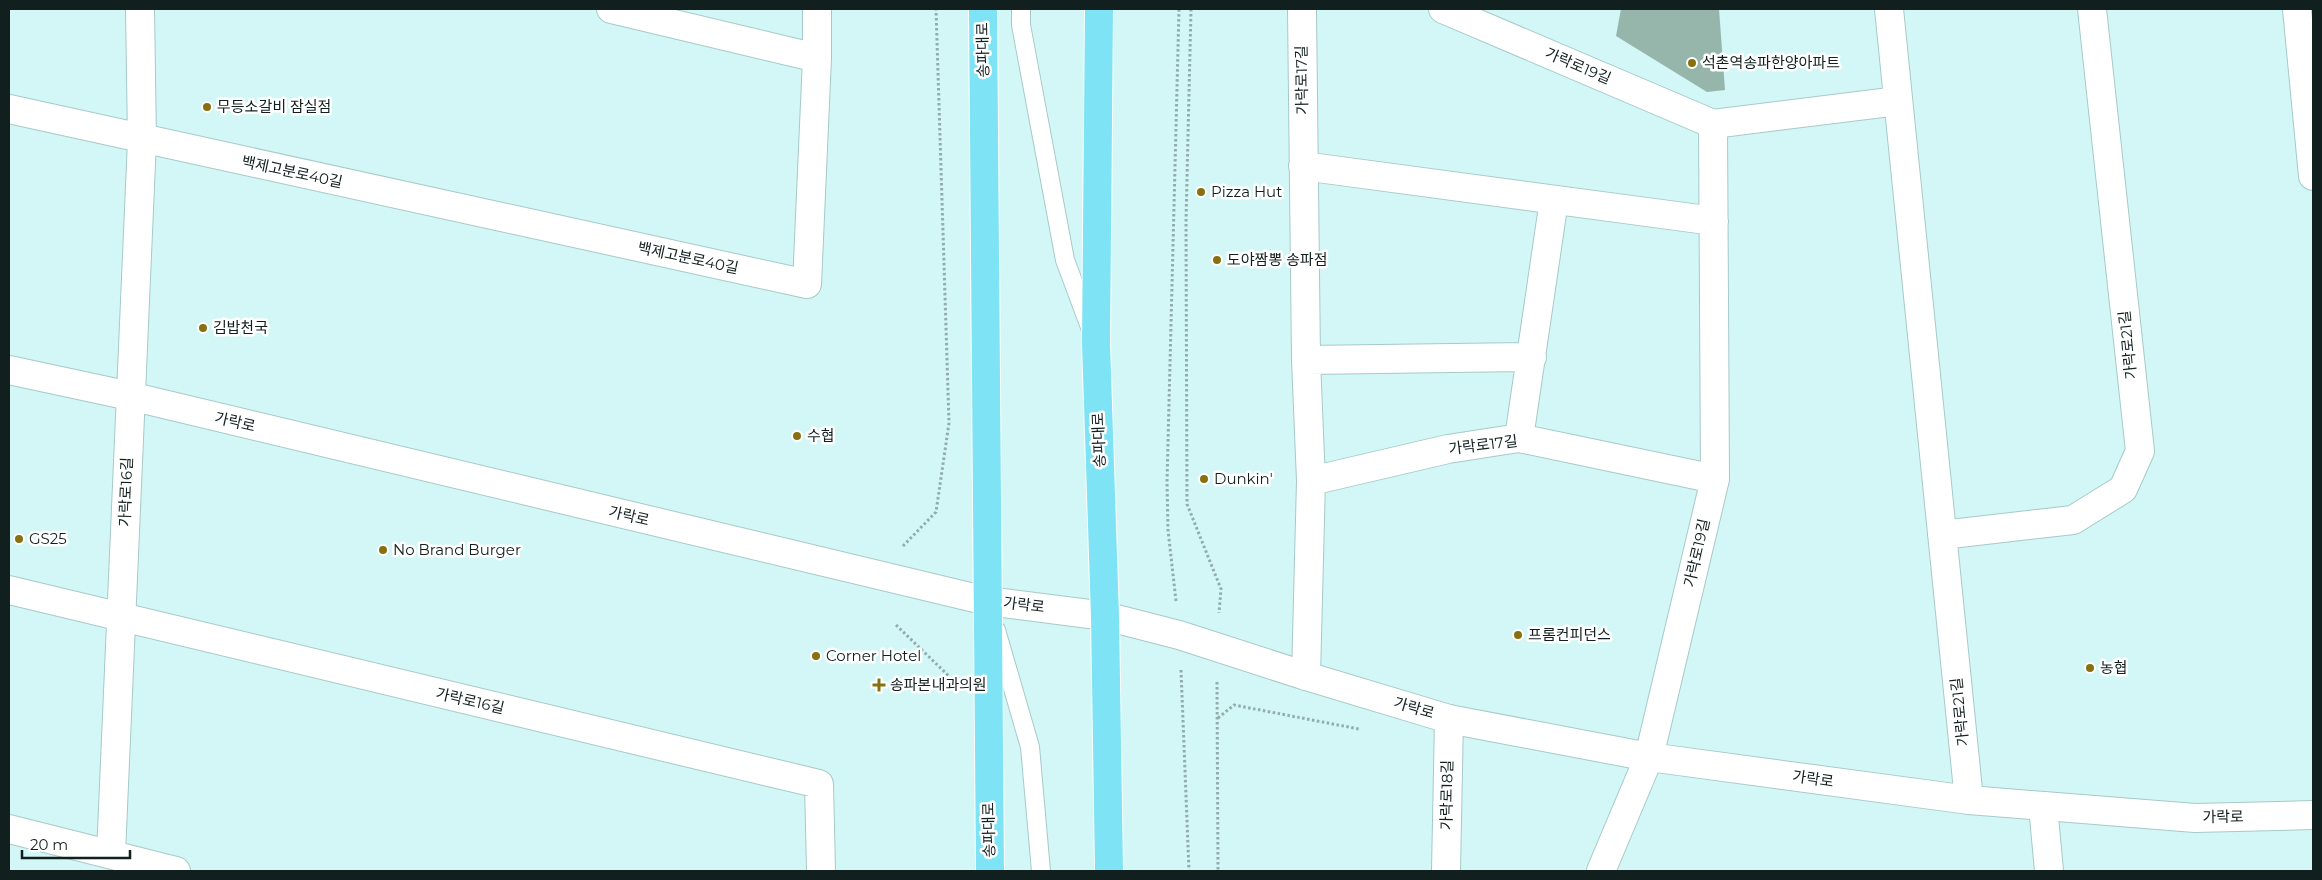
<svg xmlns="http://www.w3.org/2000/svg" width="2322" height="880" font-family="Montserrat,'Noto Sans KR',sans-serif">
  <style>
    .building { fill: #96b6ac }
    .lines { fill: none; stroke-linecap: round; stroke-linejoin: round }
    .lane-casing { stroke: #a6cac9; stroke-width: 20 }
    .street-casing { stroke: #a6cac9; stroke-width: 30 }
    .secondary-casing { stroke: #a6cac9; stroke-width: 30 }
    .primary-casing { stroke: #fff; stroke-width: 30 }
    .path { stroke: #90adac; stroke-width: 3; stroke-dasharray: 2.5 2.5; stroke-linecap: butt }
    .lane { stroke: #fff; stroke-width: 18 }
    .street { stroke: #fff; stroke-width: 28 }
    .secondary { stroke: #fff; stroke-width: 28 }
    .primary { stroke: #7ee3f5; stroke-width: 28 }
    .poi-dot { fill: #867010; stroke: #fff; stroke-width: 2 }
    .labels { text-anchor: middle; stroke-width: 5; stroke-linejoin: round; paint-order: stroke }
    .street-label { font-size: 15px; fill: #111f1e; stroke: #fff }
    .poi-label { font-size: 15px; fill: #111f1e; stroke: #fff; text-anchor: start }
  </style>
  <rect width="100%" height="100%" fill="#d2f7f6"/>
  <path class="building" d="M1621,9h98l6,81 -18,2 -91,-56z"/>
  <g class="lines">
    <g class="lane-casing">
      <path id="lane" d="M1021,9v16l44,235 25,67
        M996,630l34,117 11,124"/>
    </g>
    <g class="street-casing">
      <path id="street" d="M611,9l206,49
        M1302,9l4,351 5,121 -5,195
        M1443,9l270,115 185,-23
        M1889,9l80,791
        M2297,9l16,167
        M9,109l798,175 10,-226v-49
        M1303,166l411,55
        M1306,360l226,-3
        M1519,438l35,-238
        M1311,481l137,-32 71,-11 196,41
        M1942,535l131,-15 50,-31 17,-38 -48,-442
        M9,590l810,194 2,87
        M2043,806l6,65
        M9,829l167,42
        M111,854l31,-714 -2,-131
        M1446,871l3,-152
        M1601,871l48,-114 66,-278 -2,-355"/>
    </g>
    <g class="secondary-casing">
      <path id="secondary" d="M9,370l121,26 857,205 118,15 74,19 127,41 143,43 200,38 320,43 226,18 118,-3"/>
    </g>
    <g class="primary-casing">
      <path id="primary" d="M983,9l7,862
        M1099,9l-3,334 9,273 4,255"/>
    </g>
    <path class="path" d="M1191,9l-5,212 1,283 34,85 -2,24
      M903,546l33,-34 13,-89 -13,-414
      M1176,601l-8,-71 -1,-48 12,-473
      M896,625l59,57
      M1181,670l8,201
      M1217,682l1,189
      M1218,718l16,-13 125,24"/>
    <use href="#lane" class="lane"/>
    <use href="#street" class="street"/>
    <use href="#secondary" class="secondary"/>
    <use href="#primary" class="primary"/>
  </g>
  <g class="poi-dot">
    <circle cx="1692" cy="63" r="5"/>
    <circle cx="207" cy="107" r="5"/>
    <circle cx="1201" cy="192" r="5"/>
    <circle cx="1217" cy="260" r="5"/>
    <circle cx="203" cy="328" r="5"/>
    <circle cx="797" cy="436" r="5"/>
    <circle cx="1204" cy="479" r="5"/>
    <circle cx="19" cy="539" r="5"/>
    <circle cx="383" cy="550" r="5"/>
    <circle cx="1518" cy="635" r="5"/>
    <circle cx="816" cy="656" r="5"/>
    <circle cx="2090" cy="668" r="5"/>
    <path d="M876.5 677.5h5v5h5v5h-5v5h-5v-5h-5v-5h5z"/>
  </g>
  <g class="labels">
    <g class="street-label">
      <text transform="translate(983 50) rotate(-91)" y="5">송파대로</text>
      <text transform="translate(1578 66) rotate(23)" y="5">가락로19길</text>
      <text transform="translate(1302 80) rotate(-91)" y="5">가락로17길</text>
      <text transform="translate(292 172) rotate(12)" y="5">백제고분로40길</text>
      <text transform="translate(688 258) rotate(12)" y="5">백제고분로40길</text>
      <text transform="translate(2128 345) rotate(-96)" y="5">가락로21길</text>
      <text transform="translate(235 422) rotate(13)" y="5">가락로</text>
      <text transform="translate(1099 440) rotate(-92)" y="5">송파대로</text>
      <text transform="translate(1483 445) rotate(-7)" y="5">가락로17길</text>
      <text transform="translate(126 492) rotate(-88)" y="5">가락로16길</text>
      <text transform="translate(629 516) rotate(13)" y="5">가락로</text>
      <text transform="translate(1697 553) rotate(-77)" y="5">가락로19길</text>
      <text transform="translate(1024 605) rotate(7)" y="5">가락로</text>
      <text transform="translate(470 701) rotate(13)" y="5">가락로16길</text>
      <text transform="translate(1414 708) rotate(16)" y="5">가락로</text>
      <text transform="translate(1960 712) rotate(-96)" y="5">가락로21길</text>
      <text transform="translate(1813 779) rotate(8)" y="5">가락로</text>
      <text transform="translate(1447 795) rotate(-89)" y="5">가락로18길</text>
      <text transform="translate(2223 817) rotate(-1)" y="5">가락로</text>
      <text transform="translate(989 830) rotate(-91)" y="5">송파대로</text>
    </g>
    <g class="poi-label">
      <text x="1702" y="68">석촌역송파한양아파트</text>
      <text x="217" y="112">무등소갈비 잠실점</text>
      <text x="1211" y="197">Pizza Hut</text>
      <text x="1227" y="265">도야짬뽕 송파점</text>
      <text x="213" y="333">김밥천국</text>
      <text x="807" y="441">수협</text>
      <text x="1214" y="484">Dunkin'</text>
      <text x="29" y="544">GS25</text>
      <text x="393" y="555">No Brand Burger</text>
      <text x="1528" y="640">프롬컨피던스</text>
      <text x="826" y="661">Corner Hotel</text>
      <text x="2100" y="673">농협</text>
      <text x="890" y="690">송파본내과의원</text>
    </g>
  </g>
  <rect width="2322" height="880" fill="none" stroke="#111f1e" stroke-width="20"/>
  <path d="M22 850v8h108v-8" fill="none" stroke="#111f1e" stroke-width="2.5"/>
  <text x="30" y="850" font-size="15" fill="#111f1e" stroke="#ffffff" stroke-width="4" paint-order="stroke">20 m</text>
</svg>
